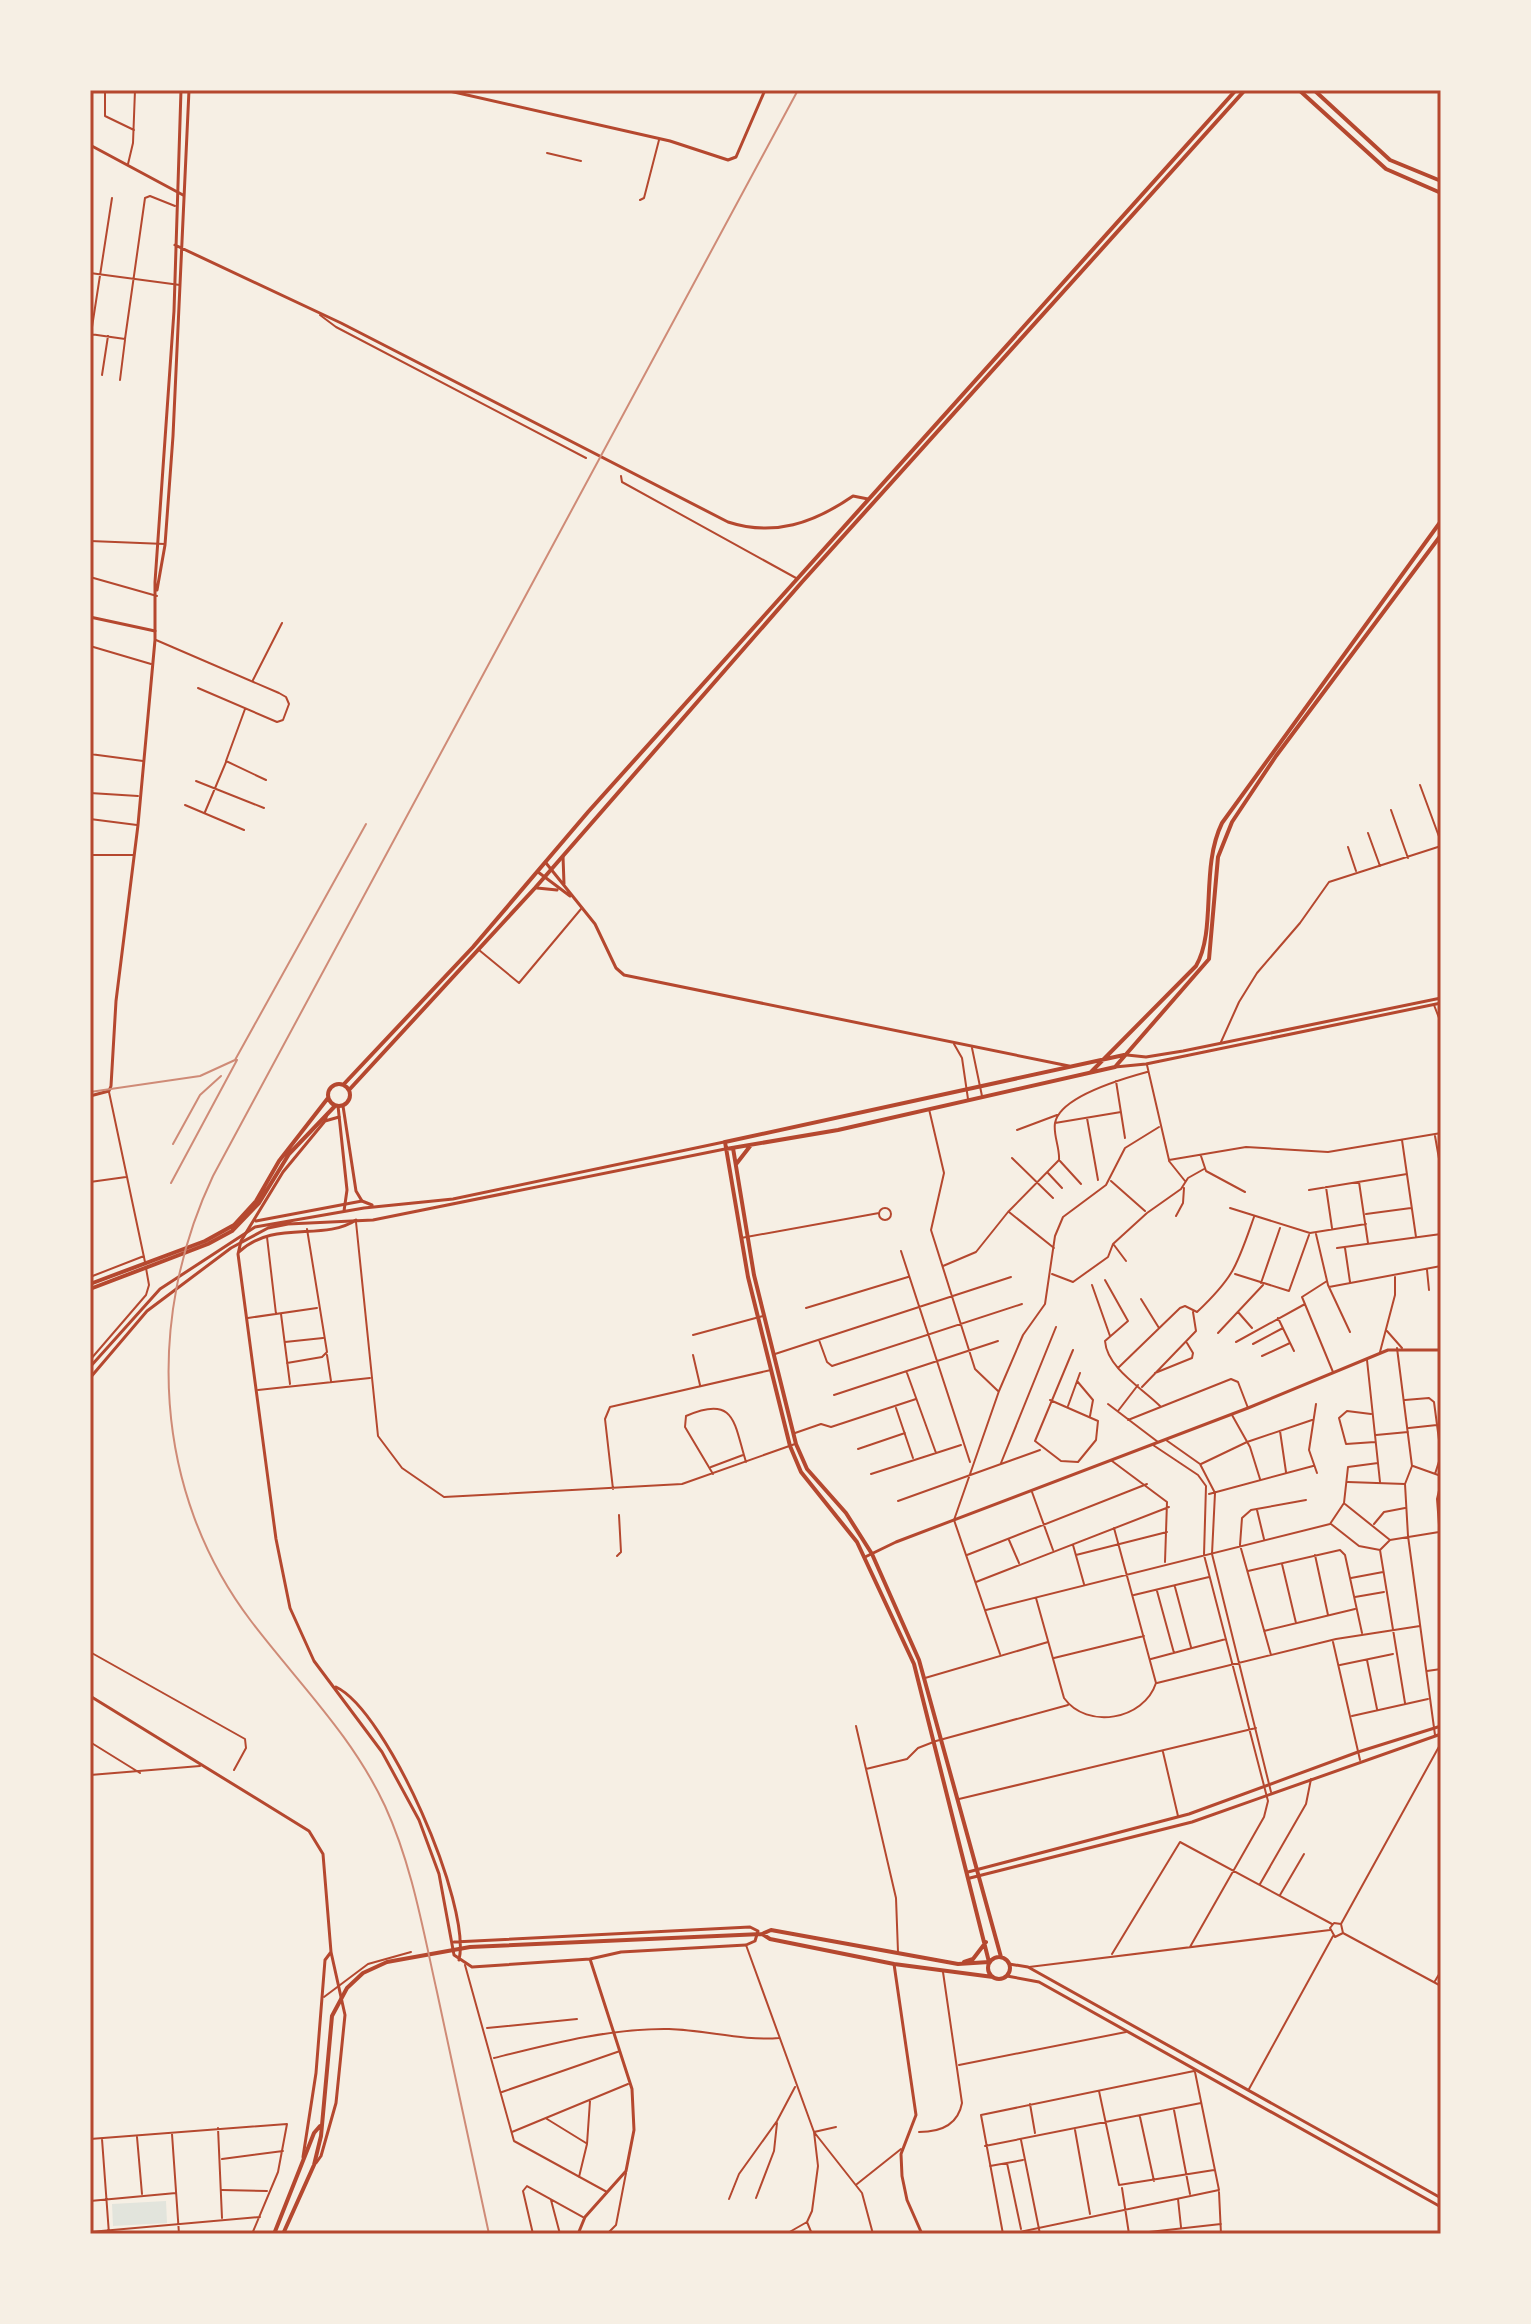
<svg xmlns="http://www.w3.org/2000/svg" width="1531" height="2324" font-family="'Asap Condensed',sans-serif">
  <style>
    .green { fill: #e2e4dc }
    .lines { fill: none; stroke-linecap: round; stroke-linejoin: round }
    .minor { stroke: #b5482f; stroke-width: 2 }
    .tertiary { stroke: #b5482f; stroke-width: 3 }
    .secondary { stroke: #b5482f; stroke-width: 3 }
    .primary { stroke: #b5482f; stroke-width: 4 }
    .rail { stroke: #cf8b77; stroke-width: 2 }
    .neatline { fill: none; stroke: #b5482f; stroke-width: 3 }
  </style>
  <rect width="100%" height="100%" fill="#f6efe4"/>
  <path class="green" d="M166,2201l1,22 -54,3 -1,-22z"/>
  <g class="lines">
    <path class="minor" d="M105,90v26l29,14
      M547,153l34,8
      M128,164l5,-21 2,-53
      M640,200l4,-2 15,-58
      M90,273l90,12
      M320,315l16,12 250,131
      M90,334l35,5 20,-141 5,-2 25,10
      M90,340l22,-142
      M102,375l6,-39
      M120,380l5,-40
      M621,476l1,6 174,96
      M90,541l75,3
      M90,577l67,19
      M156,640l123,53 7,4 3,7 -6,16 -6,2 -79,-34
      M90,646l61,18
      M253,680l29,-57
      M245,709l-19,52 40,19
      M90,736l2,18
      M90,754l53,7
      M196,781l68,27
      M1420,785l21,57
      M90,793l48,3
      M185,805l59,25
      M1391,810l17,48
      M205,812l21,-50
      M90,819l47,6
      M1368,833l12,33
      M1348,847l8,24
      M90,855h43
      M479,950l40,33 62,-74
      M1434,1005l7,18
      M1221,1042l18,-40 18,-29 43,-50 29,-41 112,-36
      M954,1044l8,14 6,41
      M972,1048l10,48
      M1147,1065l22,95 77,-13 82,5 113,-19
      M1116,1081l9,57
      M109,1092l36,170
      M929,1109l15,64 -13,57 44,139 23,22
      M1087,1118l11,62
      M1055,1123l66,-11
      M1017,1130l40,-15
      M1435,1136l6,34
      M1402,1140l14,97
      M1201,1156l5,15 39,21
      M1012,1158l41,40
      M1060,1161l21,23
      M1169,1161l16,20
      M1048,1173l14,15
      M1111,1181l34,30
      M90,1182l36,-5
      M1359,1182l9,61
      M1326,1187l6,41
      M1309,1190l98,-16
      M879 1214a6 6 0 1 1 12 0a6 6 0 1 1-12 0Z
      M1230,1208l80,25 56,-9
      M1009,1212l45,36
      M1366,1214l45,-6
      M1176,1216l7,-13 1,-15
      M356,1222l22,214 24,32 42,29 238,-13 113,-40
      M1316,1234l12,51 22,47
      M267,1237l9,77
      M741,1238l138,-25
      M1114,1245l12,16
      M1337,1248l104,-14
      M1345,1248l5,34
      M901,1251l69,211
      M943,1266l33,-14 32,-40 51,-52c1,-12 -6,-25 -4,-37 5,-27 70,-45 92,-51
      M1427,1270l2,20
      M1052,1274l21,8 35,-25 5,-13 34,-31 34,-24 7,-11 16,-9
      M1235,1274l54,17 20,-56
      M90,1277l54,-21
      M1105,1280l23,41 -23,20c2,27 37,47 55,65
      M1327,1281l-25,16 31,75
      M1261,1283l19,-55
      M1092,1285l18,51
      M1329,1287l112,-21
      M1141,1299l18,29
      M806,1308l102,-31
      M1238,1312l14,16
      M281,1314l9,70
      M248,1318l69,-10
      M1278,1318l16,33
      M1387,1331l15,17
      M1218,1333l45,-48
      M693,1335l70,-19
      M819,1340l8,22 5,4 190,-62
      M285,1342l38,-4
      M1236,1342l69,-38
      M1253,1344l30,-16
      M1397,1348l15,118 -7,18 3,52 27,199
      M1380,1352l15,-57v-18
      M775,1354l236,-77
      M327,1355l4,26
      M693,1355l7,30
      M1262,1356l28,-13
      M90,1360l56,-65 3,-10 -3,-17
      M1367,1360l13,122
      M287,1363l35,-6 5,-5 -20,-123
      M1118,1368l62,-60 5,-2 12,6c38,-36 40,-47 57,-95
      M907,1373l29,80
      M1155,1373l37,-15 1,-5 -6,-10
      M1077,1381l16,19 -3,16
      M1142,1387l54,-56 -3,-19
      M258,1390l112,-12
      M834,1395l164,-54
      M1050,1400l48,21 -2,19 -18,22 -17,-1 -26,-20 38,-91
      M1405,1400l24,-2 5,4 7,53 -6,19
      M1108,1404l50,38
      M1316,1404l-7,46 8,23
      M1068,1406l12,-33
      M896,1408l17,50
      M1118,1411l20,-26
      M1371,1414l-24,-3 -8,7 7,26 29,-2
      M1232,1415l18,32 10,32
      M1128,1420l103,-41 7,3 10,26
      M1409,1428l28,-3
      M1280,1431l6,41
      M795,1433l26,-9 10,3 85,-28
      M1376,1435l32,-3
      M1166,1440l34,24 15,29 -3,61 59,238
      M1153,1445l45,30 8,11 -2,69 64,246 -4,16 -74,130
      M858,1449l47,-16
      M1112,1461l55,41 -2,60
      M1001,1463l55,-136
      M1201,1464l46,-22 65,-22
      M1413,1466l28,10
      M711,1467l32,-12
      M713,1474l-28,-47 1,-11c50,-22 48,8 60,46
      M871,1474l90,-29
      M1348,1482l57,2
      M1441,1482l-4,17 4,52
      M613,1489l-8,-70 5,-12 161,-37
      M1032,1492l21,58
      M1209,1494l104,-28
      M898,1501l142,-51
      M1345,1504l45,36
      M1257,1510l7,29
      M1331,1524l28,22 21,4
      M1374,1524l10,-12 21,-4
      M1009,1540l10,23
      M1073,1545l11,39
      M967,1555l180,-71
      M1076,1555l91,-23
      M1315,1555l13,60
      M617,1556l4,-4 -2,-37
      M1282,1564l14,59
      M1248,1571l92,-21 5,5 17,78
      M1351,1578l32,-6
      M976,1582l193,-75
      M1175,1587l16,60
      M1157,1591l17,62
      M1134,1595l75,-18
      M1355,1597l29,-5
      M1036,1598l28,100c23,32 80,22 92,-15l-42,-155
      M986,1610l344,-86 14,-21 4,-36 30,-4
      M1264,1631l91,-22
      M1333,1642l27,118
      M90,1652l155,87 1,9 -12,22
      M1000,1654l-46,-134 45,-129 24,-56 22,-31 10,-68 8,-19 43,-32 19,-37 34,-21
      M1271,1655l-31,-110 2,-27 9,-8 55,-10
      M1054,1658l90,-22
      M1151,1659l75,-20
      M1367,1660l10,49
      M1340,1665l53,-11
      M1427,1671l14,-2
      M925,1678l123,-36
      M1157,1683l179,-44 84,-13
      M1405,1703l-25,-153 10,-10 49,-8
      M1352,1716l76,-17
      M856,1726l40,172 2,54
      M90,1742l50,31
      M1163,1752l15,64
      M866,1769l41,-10 11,-11 18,-7 132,-36
      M90,1775l110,-9
      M959,1799l297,-71
      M1260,1884l46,-80 5,-25
      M1280,1895l24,-41
      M1341,1924l100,-181
      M1343,1933l-8,4 -5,-9 4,-5 7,1 2,9 98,53
      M746,1945l68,187 4,34 -6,45 -5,11
      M1112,1954l68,-112 152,82
      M465,1965l49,176 93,51
      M1029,1967l301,-37
      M1435,1981l6,-10
      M324,1997l44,-33 43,-12
      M487,2028l90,-9
      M494,2058c56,-14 116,-30 175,-29 37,1 73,12 110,9
      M959,2065l167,-33
      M1249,2089l84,-153
      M1099,2091l20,94 95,-15
      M502,2092l118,-41
      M1030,2104l5,29
      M1174,2110l16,84
      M1140,2117l14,64
      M547,2119l39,24
      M836,2127l-22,5 48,61 11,41
      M218,2128l4,90
      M1075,2130l15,84
      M512,2132l116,-48
      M919,2132c21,0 39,-7 43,-29l-19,-131
      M172,2134l7,100
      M137,2137l5,57
      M90,2139l197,-15 -9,48 -26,62
      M102,2139l7,95
      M1021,2140l19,94
      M985,2146l216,-43
      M222,2159l61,-8
      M1007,2163l14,66
      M990,2166l33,-6
      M579,2177l8,-33 3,-43
      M857,2184l44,-35
      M1122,2188l7,46
      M222,2190l45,1
      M1219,2192l2,42
      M756,2198l18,-47 3,-28
      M729,2199l10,-25 38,-53 18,-34
      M1178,2199l3,28
      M551,2200l9,34
      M90,2201l86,-8
      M90,2232l170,-15
      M533,2234l-10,-43 4,-5 56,31
      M607,2234l9,-9 10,-52
      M786,2234l21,-12 5,12
      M1003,2234l-22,-119 213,-44
      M1010,2234l209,-44 -24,-118
      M1131,2234l90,-10"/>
    <path class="tertiary" d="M445,90l225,51 58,19 8,-3 29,-67
      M90,145l93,50
      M90,617l65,14
      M327,1114l-2,7 -42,51 -42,69 -3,13 38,285 14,69 24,53 68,91 37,68 20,54 15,81 18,12 118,-8
      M325,1121l14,-4
      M256,1221l106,-20
      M239,1252c35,-33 84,-10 117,-32
      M865,1557l31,-15 352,-134 140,-58h53
      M336,1687c51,24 136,218 123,273
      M454,1942l296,-15 8,4 -3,10 -9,4 -125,7 -31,7 42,130 2,41 -8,41 -41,46 -7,17
      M894,1964l22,151 -15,39 1,22 5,24 15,34"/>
    <path class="secondary" d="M175,245l166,78 387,199c46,15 86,1 125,-26l15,3
      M157,590l8,-45 8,-109 16,-346
      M563,856l1,28
      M546,863l49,61 21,44 8,7 445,91
      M538,872l32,24
      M537,888l20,2
      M1127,1055l19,2 37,-6 258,-53
      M1115,1067l31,-3 295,-61
      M90,1096l19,-5 2,-5 5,-85 22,-176 17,-185v-58l19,-271 7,-221
      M338,1106l9,84 -3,21
      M343,1106l13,85 6,10 10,4
      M90,1367l70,-78 95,-62 109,-19 89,-9 271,-57
      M90,1378l57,-67 84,-63 37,-20 20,-4 85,-4 352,-71
      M90,1696l219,135 14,23 8,98 14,63 -9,88 -15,53 -5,7
      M968,1872l221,-58 169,-62 83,-26
      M970,1878l222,-56 249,-88
      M1009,1964l19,3 413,231
      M1007,1976l32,6 402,225
      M303,2157l13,-84 9,-113 6,-8"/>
    <path class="primary" d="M1299,90l87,79 55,24
      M1314,90l76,70 51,21
      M1091,1072l105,-106c21,-36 4,-98 26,-143l219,-302
      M328 1095a11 11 0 1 1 22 0a11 11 0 1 1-22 0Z
      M344,1084l129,-137 115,-135 648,-722
      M349,1090l186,-202 267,-306 443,-492
      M733,1148l21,127 42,169 11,25 39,44 26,41 47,106 82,297
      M726,1149l112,-19 277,-63 94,-108 9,-102 14,-35 44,-66 165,-221
      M737,1163l14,-18
      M90,1284l115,-43 29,-16 22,-24 23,-40 49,-63
      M90,1289l118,-45 24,-13 27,-28 30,-49 46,-48
      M762,1934l8,5 124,25 99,13
      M988 1968a11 11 0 1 1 22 0a11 11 0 1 1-22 0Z
      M964,1962l9,-3 13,-17
      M274,2234l40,-101 6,-7
      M283,2234l31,-69 7,-29 11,-120 15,-28 16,-15 24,-11 83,-15 292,-13 9,-4 187,34 31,-2 -75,-298 -57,-122 -56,-70 -11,-26 -42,-169 -23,-135 399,-87"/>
    <path class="rail" d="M90,1092l110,-16 35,-16 131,-236
      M173,1144l27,-49 21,-19
      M171,1183l66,-123
      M489,2234c-17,-81 -35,-161 -52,-242 -14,-62 -25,-127 -52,-186 -33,-71 -87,-123 -134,-185 -98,-129 -106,-301 -38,-445l585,-1086"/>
  </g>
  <rect width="1531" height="2324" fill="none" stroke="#f6efe4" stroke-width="184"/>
  <rect x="92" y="92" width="1347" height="2140" class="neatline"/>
</svg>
